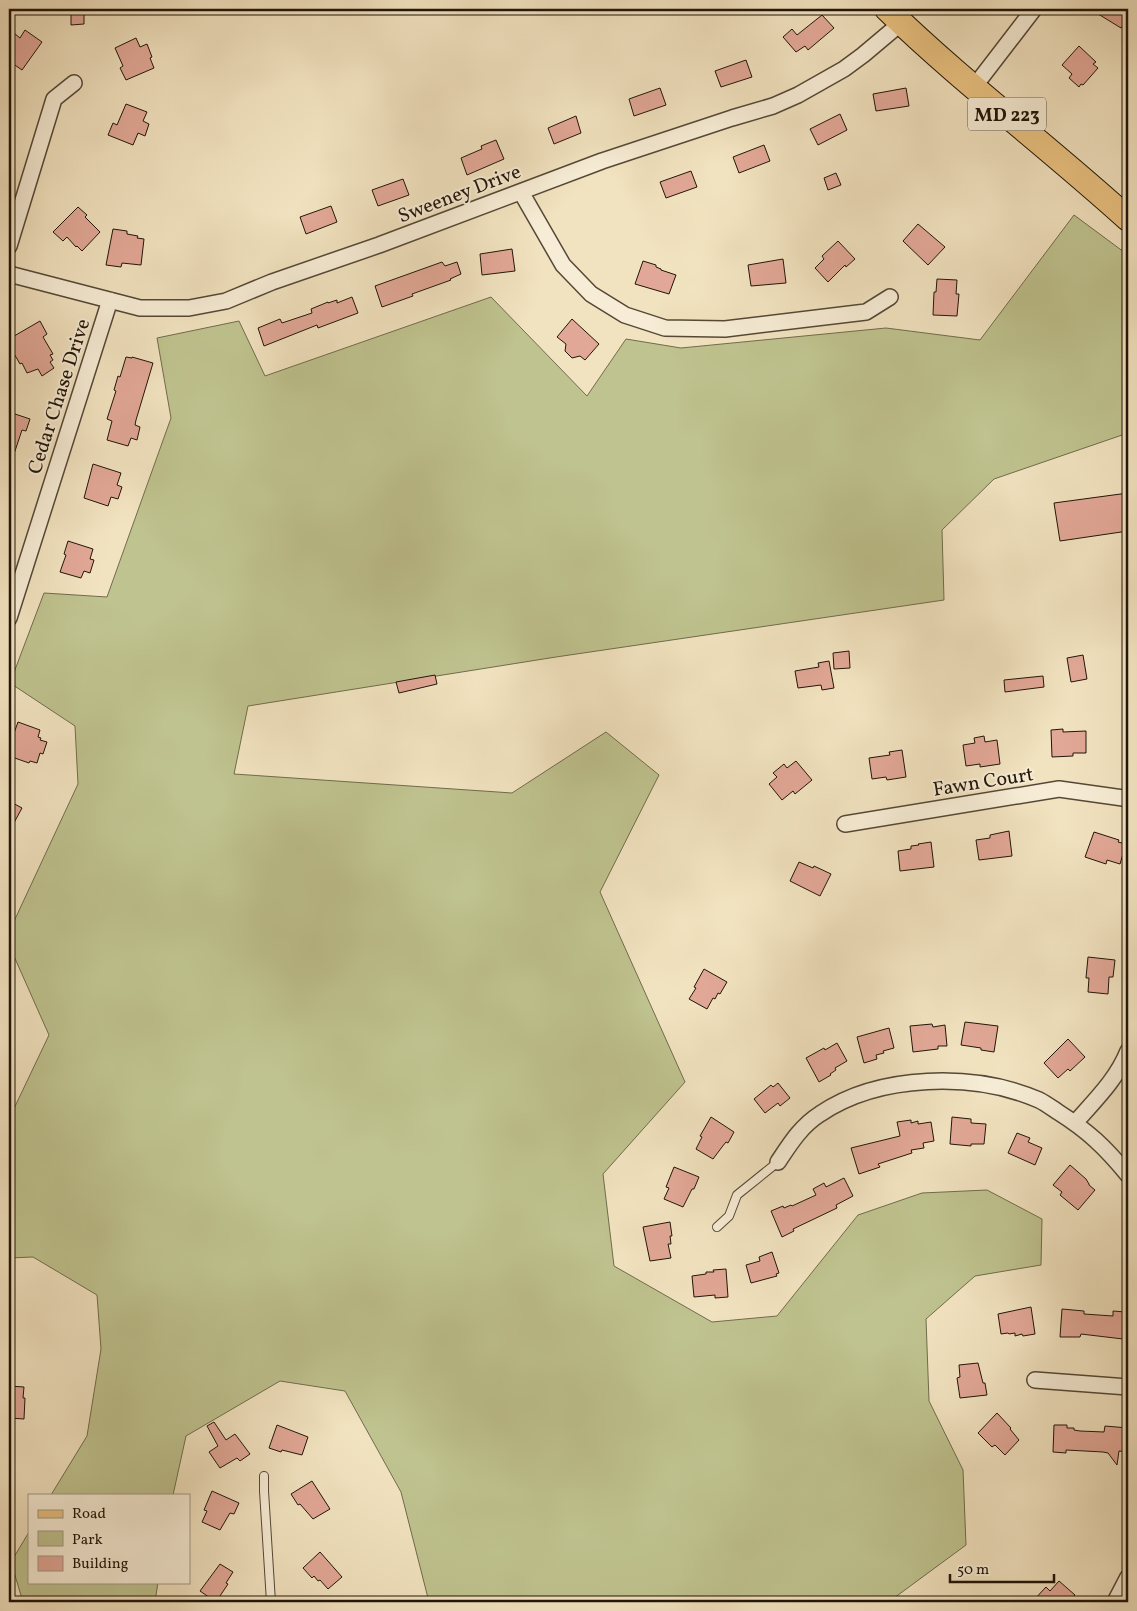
<svg xmlns="http://www.w3.org/2000/svg" width="1137" height="1611" font-family="Vollkorn,serif">
  <style>
    .green { fill: #bfc38f; stroke: #706c4c }
    .building { fill: #e2a897; stroke: #211508 }
    .lines { fill: none; stroke-linecap: round; stroke-linejoin: round }
    .service-casing { stroke: #554836; stroke-width: 10 }
    .minor-casing { stroke: #554836; stroke-width: 18 }
    .primary-casing { stroke: #211508; stroke-width: 26 }
    .service { stroke: #f7edd6; stroke-width: 8 }
    .minor { stroke: #f7edd6; stroke-width: 15 }
    .primary { stroke: #e9c280; stroke-width: 24 }
    .labels { text-anchor: middle; stroke-width: 4; stroke-linejoin: round; paint-order: stroke }
    .shield { fill: #f7edd6; stroke: #615646; stroke-width: 1 }
    .shield-label { font-size: 19px; font-weight: bold; fill: #211508 }
    .street-label { font-size: 20px; fill: #211508; stroke: #f7edd6 }
  </style>
  <rect width="100%" height="100%" fill="#f2e3c0"/>
  <filter id="stains"><feTurbulence type="fractalNoise" baseFrequency=".004" numOctaves="4"/><feColorMatrix values="0 0 0 0 .2 0 0 0 0 .09 0 0 0 0 .02 0 0 0 .5 -.17"/></filter>
  <radialGradient id="worn" r=".72"><stop offset=".6" stop-color="#630" stop-opacity="0"/><stop offset="1" stop-color="#630" stop-opacity=".3"/></radialGradient>
  <path class="green" d="M1074,215l54,40v178l-134,46 -52,51 2,70 -388,57 -308,49 -14,68 278,19 94,-61 53,43 -59,117 85,190 -82,92 11,92 98,56 65,-6 81,-101 64,-22 65,-3 55,29 -1,46 -66,11 -49,43 3,82 34,69 3,75 -72,53 -120,1v3h-345l-28,-110 -56,-101 -65,-10 -94,55 -13,59h-122l36,-59 14,-87 -4,-54 -64,-38 -24,1v-139l40,-84 -40,-90v-13l69,-148 -3,-58 -65,-43 34,-90 63,4 64,-179 -14,-80 82,-17 26,55 226,-79 96,99 39,-57 55,9 205,-20 94,12z
    M29,1532v50h129l-3,20h-132l-12,-40z"/>
  <path class="building" d="M71,9h13v15l-13,1z
    M1090,9h38v9l-7,10z
    M822,15l12,13 -26,22 -3,-4 -9,6 -13,-15 9,-8 5,6z
    M25,30l17,12 -20,28 -13,-9v-21l5,-7 6,5z
    M136,38l4,9 7,-3 5,13 -2,1 4,10 -28,12 -6,-12 3,-2 -8,-18z
    M1079,46l17,16 -3,2 5,4 -15,17 -2,-1 -2,3 -10,-9 3,-4 -10,-9z
    M746,60l6,17 -31,10 -6,-16z
    M660,88l6,17 -32,11 -5,-17z
    M906,88l3,18 -33,5 -3,-17z
    M126,104l21,8 -4,9 6,3 -4,12 -7,-3 -5,12 -25,-10 5,-12 4,2z
    M840,114l7,16 -29,15 -8,-16z
    M576,116l5,17 -27,11 -6,-16z
    M496,140l8,19 -37,16 -6,-17 21,-9 -1,-3z
    M764,145l6,16 -31,12 -6,-16z
    M691,171l6,16 -31,11 -6,-16z
    M836,173l5,12 -13,5 -4,-12z
    M403,179l6,16 -31,11 -6,-16z
    M331,206l6,16 -31,12 -6,-17z
    M78,207l9,8 -2,2 15,15 -18,19 -5,-5 -1,1 -9,-10 -4,4 -10,-9z
    M918,224l27,23 -17,18 -25,-24z
    M113,229l14,2v3l11,2 -1,2 7,1 -3,26 -19,-2 -1,4 -15,-2z
    M838,241l17,18 -9,8 -1,-2 -17,17 -13,-14 9,-9 -2,-3z
    M512,249l3,22 -33,4 -2,-21z
    M783,259l3,24 -35,3 -3,-21z
    M643,261l13,4v2l5,2v1l15,5 -7,19 -34,-10z
    M442,262l3,4 12,-4 4,12 -11,5 1,1 -39,14 1,2 -31,11 -7,-21z
    M937,279l20,1 -1,14h3l-2,22 -24,-1 1,-23h2z
    M352,297l6,16 -40,15 -1,-3 -53,21 -6,-18 22,-9 2,4 30,-10 -1,-4 17,-7v1l9,-3v3z
    M572,319l27,25 -14,16 -5,-4 -8,2 -7,-7 1,-7 -9,-7z
    M40,321l7,13 -4,3 10,17 -3,1 3,5 -3,2 4,6 -12,8 -4,-7 -11,4 -5,-10 -2,1 -11,-19v-6z
    M126,357l6,1v-1l21,6 -17,57 -1,5 5,2 -3,13 -6,-2 -3,8 -21,-6 5,-19 -5,-2 9,-28 -2,-1 4,-14 2,1z
    M9,412l21,7 -4,12 -4,-1 -11,33h-2z
    M93,464l28,9 -4,12 5,2 -4,12 -7,-2 -3,9 -24,-8z
    M1128,493v38l-68,10 -6,-38z
    M68,541l25,8 -3,10 4,1 -4,13 -6,-2 -3,7 -21,-6 6,-17 -2,-1z
    M849,651l1,17 -16,1 -1,-16z
    M1083,655l4,24 -16,3 -4,-24z
    M829,661l5,27 -12,2 -1,-5 -23,3 -3,-17 24,-4 -1,-4z
    M435,675l2,9 -38,9 -3,-11z
    M1043,676l1,11 -39,5 -1,-12z
    M18,722l22,8 -2,7 3,1 -1,2 7,2 -4,12 -3,-1 -3,10 -7,-2 -1,2 -20,-7v-9z
    M1063,729v3l23,-1v22h-13v3l-21,1 -1,-27z
    M984,736l1,6 12,-2 3,24 -20,3v-3l-14,2 -3,-21 12,-2 -1,-5z
    M902,750l4,27 -19,3 -1,-3 -14,2 -3,-21 21,-3 -1,-3z
    M796,761l16,19 -17,14 -2,-3 -11,9 -13,-16 8,-7 -4,-4 11,-9 3,4z
    M9,801l13,7 -13,24z
    M1009,831l3,25 -33,4 -3,-20 14,-2v-3z
    M1094,832l25,8 -1,2 8,2 -6,20 -13,-4 -1,4 -21,-7z
    M931,842l3,25 -34,4 -2,-20 13,-2v-3l8,-1 -1,-1z
    M799,862l14,6 1,-2 17,8 -11,22 -30,-15z
    M1088,957l27,3 -2,17h-4l-1,17 -20,-2 1,-14h-3z
    M704,969l23,13 -7,12 -2,-1 -3,6 -2,-1 -6,11 -18,-10 7,-11 -2,-1z
    M965,1022l33,4 -4,26 -13,-2v-2l-20,-3z
    M932,1024l1,3 12,-2 2,21h-9v3l-25,3 -3,-26z
    M889,1028l5,20 -11,3 1,2 -8,2 1,4 -13,4 -7,-26z
    M1068,1039l17,18 -15,14 -2,-2 -10,9 -14,-15z
    M837,1043l10,18 -12,7 1,2 -6,4 1,1 -12,7 -13,-24 18,-10 1,2z
    M778,1083l12,15 -10,8 -2,-3 -13,10 -11,-14 17,-14 2,2z
    M711,1117l23,15 -6,11 -2,-1 -4,5 -9,12 -17,-10 6,-12 -2,-1z
    M952,1117l19,2v4l15,1 -2,20h-13v2l-21,-2z
    M911,1120v3l7,-2v3l13,-2 3,19 -11,2 1,5 -13,2 1,3 -34,11 2,3 -21,7 -8,-26 49,-12 -3,-14z
    M1017,1133l13,5 -2,4 14,6 -7,17 -27,-12z
    M1070,1165l16,14 3,5v1l6,5 -17,20 -18,-15 2,-3 -9,-7z
    M674,1167l25,10 -5,12h-2l-9,18 -19,-8 5,-11 -3,-1z
    M844,1178l9,18 -17,9 1,3 -44,21 1,2 -12,6 -11,-26 12,-5 1,2 7,-3 1,1 24,-11 -3,-6 11,-6 2,4z
    M670,1222l2,14h-2l1,8h-3l3,14 -21,3 -7,-34z
    M772,1252l7,21 -3,1 1,2 -26,7 -5,-18 14,-4 -1,-4z
    M726,1269l2,28 -13,1v-3l-21,2 -2,-21 14,-2v-2h8l-1,-2z
    M1031,1307l4,27 -12,2 -1,-2 -7,2v-3l-6,1 -1,-1 -7,1 -3,-20z
    M1062,1309l22,2v3l29,2v-5l12,1v3h3v22l-4,-1 -1,3 -42,-5 -1,3h-20z
    M978,1363l5,20h2l2,12 -27,3 -3,-20 3,-1 -1,-12z
    M9,1386l15,1 -1,11h2l-1,21 -15,-1z
    M997,1413l14,15 -1,1 9,11 -14,15 -10,-10 -3,2 -14,-14z
    M214,1422l12,18 9,-6 15,20 -10,7 -3,-3 -17,10 -11,-16 9,-6 -11,-20z
    M277,1425l31,12 -6,18 -20,-5 -1,2 -12,-4z
    M1054,1425h13v3h7v2l6,1 24,1 1,-6 23,2v24l-9,-1 -2,14 -9,-12 -5,-1 -37,-2v3l-13,-1z
    M312,1481l18,28 -17,10 -13,-15 -2,1 -7,-11z
    M212,1491l27,12 -5,11 -4,-1 -10,17 -18,-8 5,-11 -3,-1z
    M320,1552l22,25 -14,12 -8,-9 -2,1 -4,-5 -2,2 -9,-10z
    M220,1564l13,8 -7,11 2,1 -12,18 -16,-11z
    M1059,1581l16,14 -7,7h-36l14,-15 4,4z"/>
  <g class="lines">
    <g class="service-casing">
      <path id="service" d="M717,1227l12,-11 8,-21 41,-33
        M264,1476v15l7,111"/>
    </g>
    <g class="minor-casing">
      <path id="minor" d="M974,87l60,-78
        M521,192l42,73 28,29 34,21 40,13 60,1 141,-17 24,-15
        M9,246l45,-147 20,-16
        M9,274l131,34h49l37,-7 46,-19 107,-37 223,-84 130,-43 41,-12 25,-11 46,-26 19,-14 38,-32
        M9,618l101,-318
        M845,824l214,-35 64,9 5,2
        M1075,1123c20,-23 42,-44 53,-72
        M778,1162c12,-18 23,-36 42,-48 59,-40 154,-42 219,-14 6,3 13,8 19,12 30,19 47,35 70,63
        M1035,1380l93,7
        M1115,1602l13,-25"/>
    </g>
    <g class="primary-casing">
      <path id="primary" d="M887,9c76,74 162,138 241,210"/>
    </g>
    <use href="#service" class="service"/>
    <use href="#minor" class="minor"/>
    <use href="#primary" class="primary"/>
  </g>
  <g class="labels">
    <rect class="shield" x="968" y="97.5" width="78" height="33" rx="4"/>
    <g class="shield-label">
      <text x="1007" y="121">MD 223</text>
    </g>
    <g class="street-label">
      <text transform="translate(459 193) rotate(-21)" y="7">Sweeney Drive</text>
      <text transform="translate(58 396) rotate(-72)" y="7">Cedar Chase Drive</text>
      <text transform="translate(983 781) rotate(-9)" y="7">Fawn Court</text>
    </g>
  </g>
  <rect width="1137" height="1611" fill="none" stroke="#f2e3c0" stroke-width="30"/>
  <rect x="10" y="10" width="1117" height="1591" fill="none" stroke="#211508" stroke-width="2.5"/>
  <rect x="15" y="15" width="1107" height="1581" fill="none" stroke="#211508"/>
  <rect x="28" y="1494" width="162" height="90" fill="#f7edd6" stroke="#a19784"/>
  <rect x="38" y="1510" width="25" height="8" fill="#e9c280" stroke="#a19784"/>
  <text x="72" y="1518" font-size="15" fill="#211508">Road</text>
  <rect x="38" y="1531" width="25" height="15" fill="#bfc38f" stroke="#a19784"/>
  <text x="72" y="1544" font-size="15" fill="#211508">Park</text>
  <rect x="38" y="1556" width="25" height="15" fill="#e2a897" stroke="#a19784"/>
  <text x="72" y="1568" font-size="15" fill="#211508">Building</text>
  <path d="M950 1574v8h104v-8" fill="none" stroke="#211508" stroke-width="2.5"/>
  <text x="957" y="1574" font-size="15" fill="#211508" stroke="#f7edd6" stroke-width="4" paint-order="stroke">50 m</text>
  <rect width="100%" height="100%" filter="url(#stains)"/>
  <rect width="100%" height="100%" fill="url(#worn)"/>
</svg>
